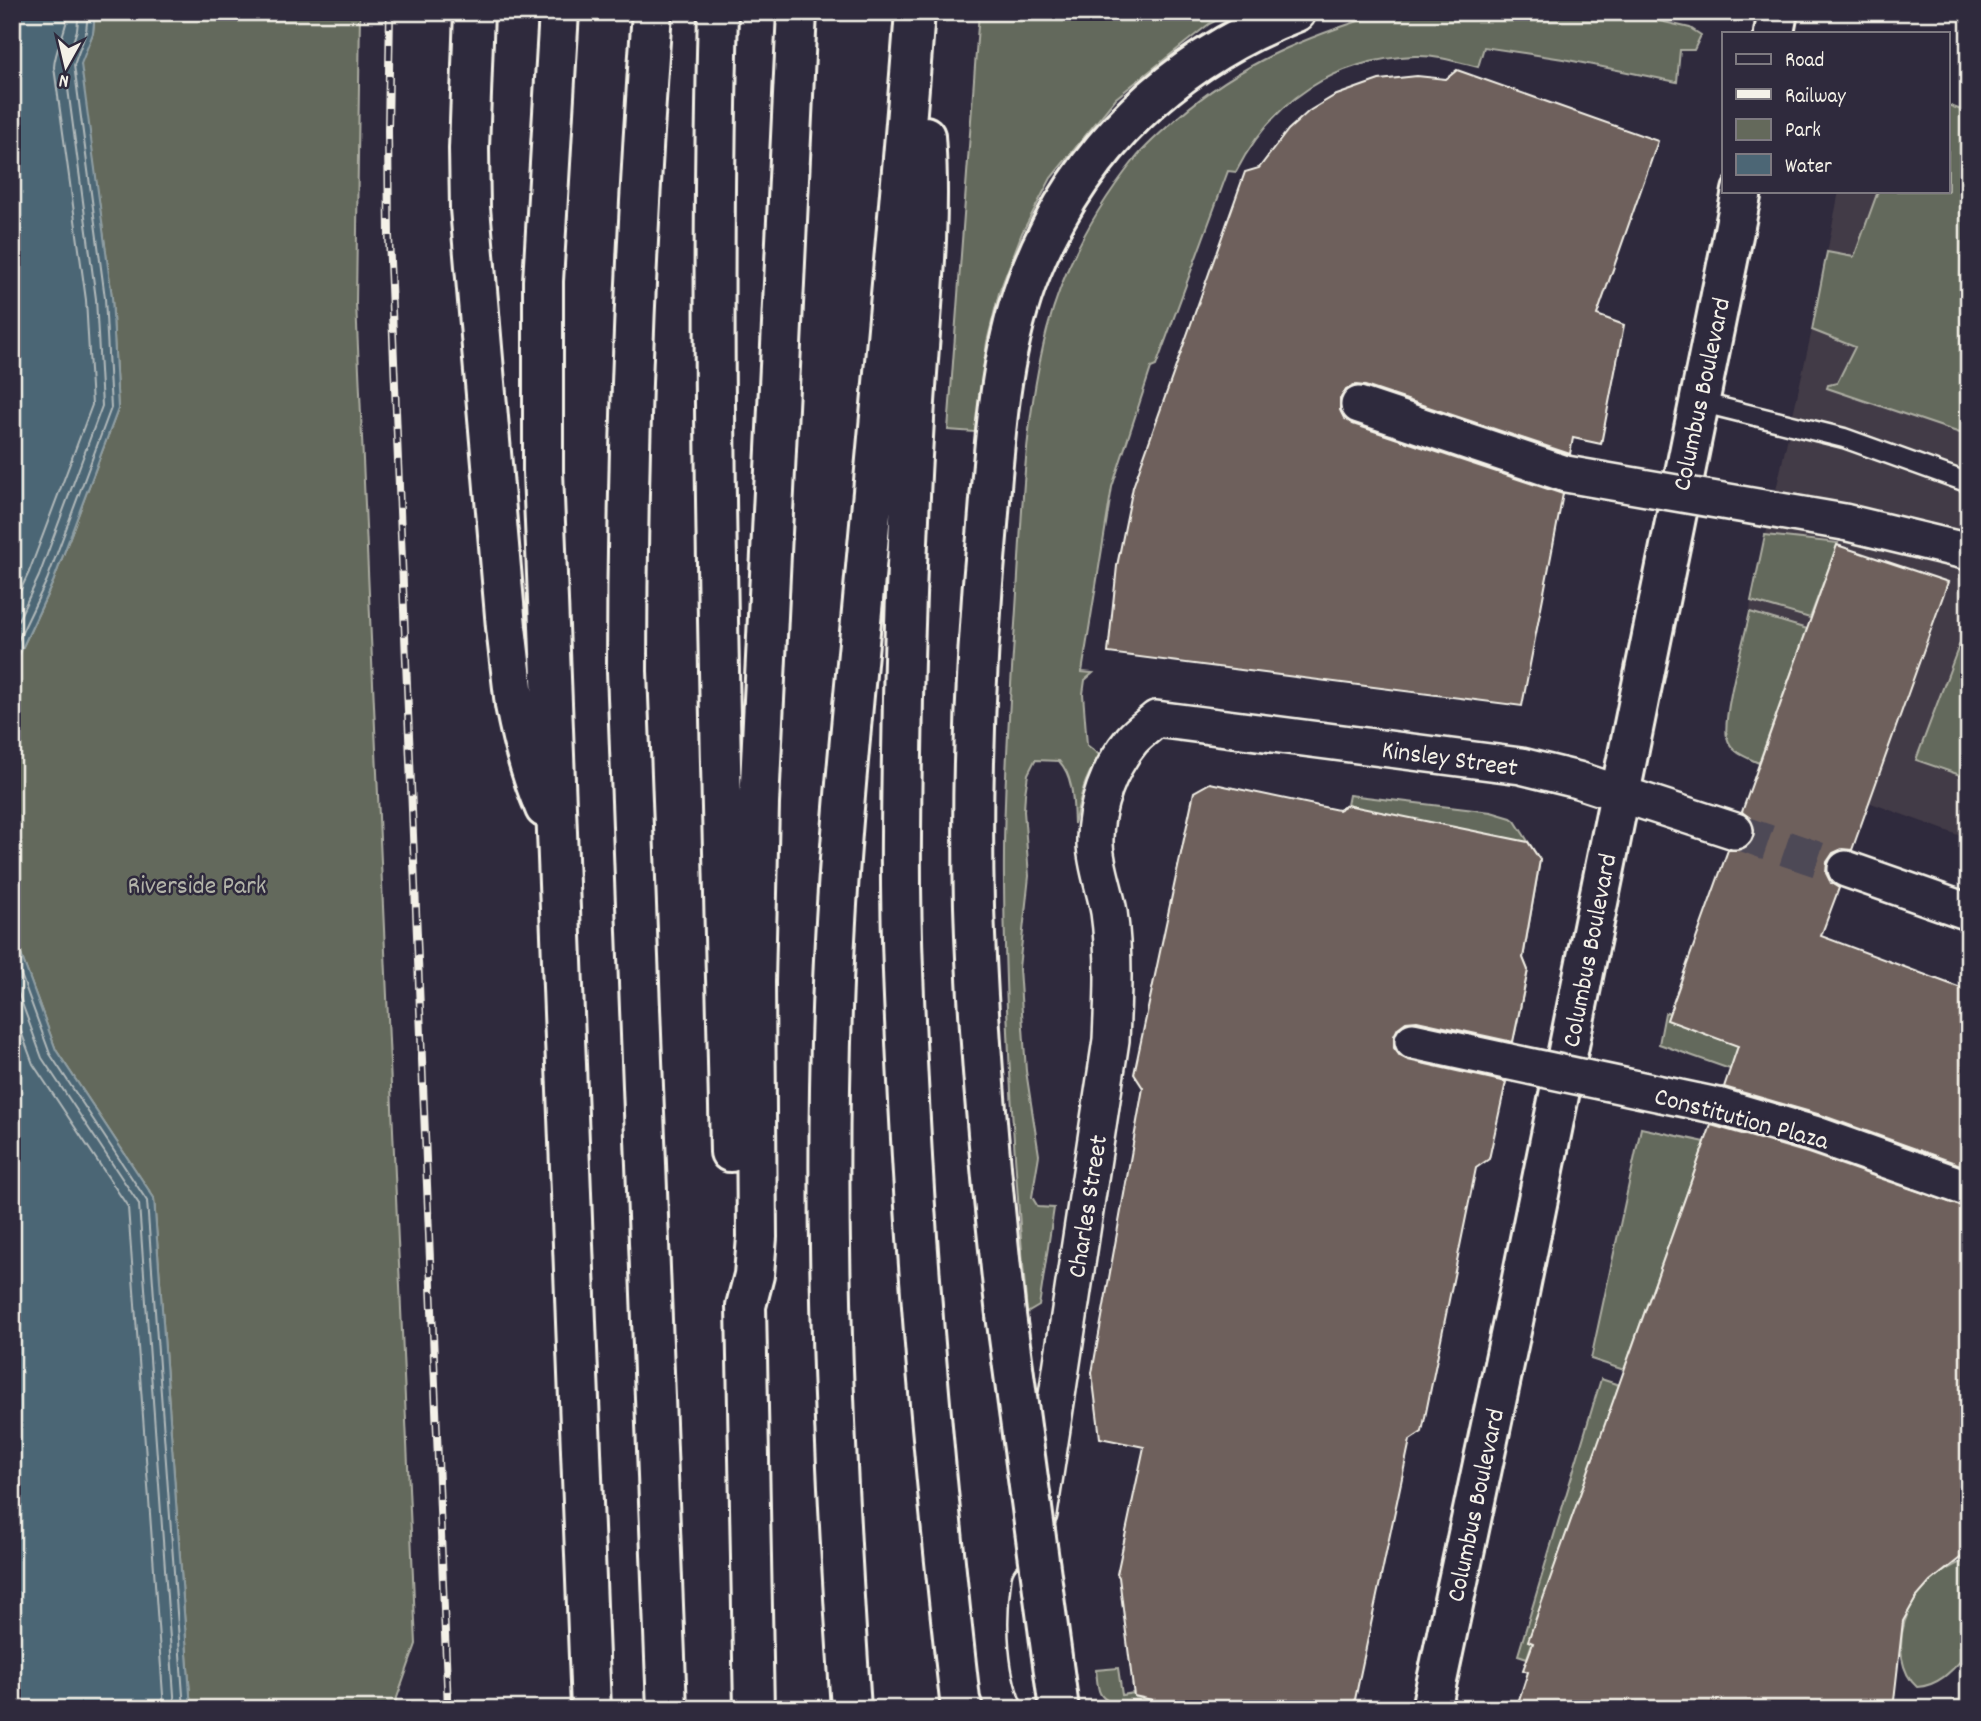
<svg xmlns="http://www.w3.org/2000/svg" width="1981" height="1721" font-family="Dekko,sans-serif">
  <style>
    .built { fill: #423a46 }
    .green { fill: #64695b; stroke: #acada2; stroke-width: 2 }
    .water { fill: #4c6675; stroke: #8f9ea3; stroke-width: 2 }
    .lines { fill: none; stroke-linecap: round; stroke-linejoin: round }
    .shore { stroke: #b1b9ba; stroke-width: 2 }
    .building { fill: #6e605c; stroke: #f4f1e8; stroke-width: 2 }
    .street-tunnel { stroke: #4d4857; stroke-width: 35; stroke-dasharray: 35 18; stroke-linecap: butt }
    .lane-casing { stroke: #f4f1e8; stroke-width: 23 }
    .street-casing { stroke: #f4f1e8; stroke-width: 40 }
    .primary-casing { stroke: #f4f1e8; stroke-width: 44 }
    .highway-casing { stroke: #f4f1e8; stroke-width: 44 }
    .lane { stroke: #2f2a3d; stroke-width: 18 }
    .street { stroke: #2f2a3d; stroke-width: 35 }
    .primary { stroke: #2f2a3d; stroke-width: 38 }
    .highway { stroke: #2f2a3d; stroke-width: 38 }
    .rail-casing { stroke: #f4f1e8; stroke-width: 8 }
    .rail { stroke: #2f2a3d; stroke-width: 5; stroke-dasharray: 16; stroke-linecap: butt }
    .street-bridge-casing { stroke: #f4f1e8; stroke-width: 40; stroke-linecap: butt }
    .highway-bridge-casing { stroke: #f4f1e8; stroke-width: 44; stroke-linecap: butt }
    .street-bridge { stroke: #2f2a3d; stroke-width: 35 }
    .highway-bridge { stroke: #2f2a3d; stroke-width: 38 }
    .labels { text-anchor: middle; stroke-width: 5; stroke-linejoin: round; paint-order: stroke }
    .street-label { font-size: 26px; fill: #f4f1e8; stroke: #2f2a3d }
    .park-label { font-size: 26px; fill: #b3b4a9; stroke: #2f2a3d }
  </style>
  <rect width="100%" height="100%" fill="#2f2a3d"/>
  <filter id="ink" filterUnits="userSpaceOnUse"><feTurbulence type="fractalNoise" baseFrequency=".0143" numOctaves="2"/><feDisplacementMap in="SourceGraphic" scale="14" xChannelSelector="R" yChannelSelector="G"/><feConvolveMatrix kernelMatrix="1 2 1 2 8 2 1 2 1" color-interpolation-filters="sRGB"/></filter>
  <g filter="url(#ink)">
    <path class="built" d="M1948,105l21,7v727l-232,-85 -10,-17v-18l23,-107 1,-11 61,-271 27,-139h109z"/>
    <path class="green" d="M95,12h265l-4,291 60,1341 -23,65h-202l-37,-511 -98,-148 -44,-120v-260l41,-88 65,-173 -6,-112 -32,-233 13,-31z
      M979,12h254l-24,12 -93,74 -65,80 -29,55 -23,60 -12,49 -12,90 -27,-2z
      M1387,12h234l69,16 11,7 -7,15h-14l-3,32 -114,-23 -79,-12 -6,20c-20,-5 -42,-12 -63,-11 -81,3 -143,45 -179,116l-8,-1 -72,195 -5,2 -39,119 -30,185 11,1 -8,7 -2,14 4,51 15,12c-18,15 -22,45 -28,67 -1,-22 0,-47 -15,-63l-24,-1 -7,14 -3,20 -1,17 5,65 -10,92 7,103 13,84 -7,42 6,10 16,1 -15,98 -12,7c-12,-143 -22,-286 -23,-430 -1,-91 6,-183 12,-274 6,-93 8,-189 31,-279 16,-62 48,-121 88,-171 12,-15 28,-28 42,-41 64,-56 131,-82 210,-106z
      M1948,105l21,8v323l-142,-48 1,-3 9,-2 18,-36 -43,-17 15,-78 27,5 24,-66h70z
      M1765,535l73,8 -28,75 -59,-17z
      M1750,612l57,17 -48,134c-13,-6 -28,-10 -32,-26 -5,-20 18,-101 23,-125z
      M1969,619v159l-53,-18z
      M1349,795l142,17 20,6 4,3 25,39 -17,98 5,12 -13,63 -172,-222 -5,-1 9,-5z
      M1670,1012l-3,8 27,10 60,8 -13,35 -82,-29 6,-31z
      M1641,1128l64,14 -81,228 -33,-11z
      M1601,1379l18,6 -92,273 -9,-3z
      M1961,1562l8,2v88c-15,16 -29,34 -52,35 -9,-8 -13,-17 -15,-29 -6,-43 20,-79 59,-96z
      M1118,1668l4,27 12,-2 1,4 58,12c-19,0 -84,4 -93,-16 -3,-6 -3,-16 -4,-23z"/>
    <path class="water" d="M12,12h83l-2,21 -12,31 31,233 6,112 -65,173 -41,88z
      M12,930l44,120 98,148 37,511h-179z"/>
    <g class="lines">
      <path class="shore" d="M12,608l17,-36 63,-167 -6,-105 -32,-233c1,-19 13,-36 14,-55
        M12,633l27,-57 63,-170 -6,-107 -31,-233 12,-36 2,-18
        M12,653l35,-73 64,-172 -6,-110 -31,-233 12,-33 2,-20
        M12,950l38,104 97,147 37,508
        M12,976l30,82 97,146 36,505
        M12,1007l21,57 95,143 36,502"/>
    </g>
    <path class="building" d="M1457,70l201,71 -61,174 27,10 -23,119 -28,-6 -3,16 -205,-68 -9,-1 -10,5 -6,9v11l4,8 9,6 210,70 -41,212 -414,-53 9,-87 16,-79 112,-315 14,-4 29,-38 21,-19 25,-15 45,-16 38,-4 29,3z
      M1837,545l111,37 -96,268 -10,-1 -9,4 -6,9 -1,11 5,10 8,5 -18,48 148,55v177l-148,-53 -97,-28 14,-41 -71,-26 61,-170h12l9,-5 5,-7v-12l-4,-8 -8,-6z
      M1210,783l128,27 9,-5 181,37 12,18 -17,98 5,12 -15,72 -96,-21 -11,1 -8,6 -4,8v12l6,8 8,4 98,22 -17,77 -13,9 -54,264 -12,8 -57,269h-160l-59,-13 -15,-119 -2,-3 27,-127 -44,-9 -8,-65 51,-285 -9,-14 60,-282z
      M1711,1125l97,28 161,56v342l-39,31 -14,16 -13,23 -10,88h-377l12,-37 -5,-2 10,-27 -5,-2z"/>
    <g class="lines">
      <path class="street-tunnel" d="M1735,831l111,38"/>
      <g class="lane-casing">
        <path id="lane" d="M1699,402l145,36 125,45"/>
      </g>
      <g class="street-casing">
        <path id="street" d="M1359,405l207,69
          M1844,522l125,30
          M1846,869l123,43
          M1413,1041l97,21
          M1718,1106l96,28 155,55
          M1039,1514l72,-474c2,-43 4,-86 -2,-128 -4,-23 -13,-45 -14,-68 -1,-37 14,-76 37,-104 7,-8 16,-14 24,-21l365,47 57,14 157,51
          M1030,1580c-5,36 -6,99 17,129"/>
      </g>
      <g class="primary-casing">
        <path id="primary" d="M1774,33l4,-21
          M1431,1709l87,-411 224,-1107"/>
      </g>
      <g class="highway-casing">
        <path id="highway" d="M474,12l-5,137 1,59 36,419 9,78c7,36 15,69 30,103
          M559,12l-16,269v190l48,1238
          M652,12c-16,220 -25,439 -25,659l40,1038
          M718,12c-10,380 4,760 12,1140
          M925,136c7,92 -6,191 -11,283 -8,139 -12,278 -13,417 -1,95 4,189 9,284 10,194 28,387 50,580l3,9
          M1006,1315c-15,-136 -28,-273 -32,-409 -3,-127 2,-255 14,-381 7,-84 11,-175 43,-254 49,-122 143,-212 265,-259
          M754,1709l-8,-403 8,-31 3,-38 -2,-255 4,-178 38,-792
          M851,1709c-16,-242 -28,-484 -18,-726 5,-128 18,-256 30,-383 18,-196 37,-392 52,-588"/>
      </g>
      <use href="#lane" class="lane"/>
      <use href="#street" class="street"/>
      <use href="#primary" class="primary"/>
      <use href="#highway" class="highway"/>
      <g class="rail-casing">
        <path id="rail" d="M390,12l-2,118 1,106 59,1473"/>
      </g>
      <use href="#rail" class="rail"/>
      <g class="street-bridge-casing">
        <path id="street-bridge" d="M1566,474l278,48
          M1510,1062l208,44"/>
      </g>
      <g class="highway-bridge-casing">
        <path id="highway-bridge" d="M1006,1315l53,394"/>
      </g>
      <use href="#street-bridge" class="street-bridge"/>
      <use href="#highway-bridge" class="highway-bridge"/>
    </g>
  </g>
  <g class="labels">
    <g class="street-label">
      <text transform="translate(1700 394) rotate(-78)" y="9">Columbus Boulevard</text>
      <text transform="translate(1450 757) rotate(8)" y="9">Kinsley Street</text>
      <text transform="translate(1588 950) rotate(-79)" y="9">Columbus Boulevard</text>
      <text transform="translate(1742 1117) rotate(15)" y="9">Constitution Plaza</text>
      <text transform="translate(1086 1206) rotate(-81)" y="9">Charles Street</text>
      <text transform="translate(1474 1505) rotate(-78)" y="9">Columbus Boulevard</text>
    </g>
    <g class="park-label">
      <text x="197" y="893">Riverside Park</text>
    </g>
  </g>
  <rect width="1981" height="1721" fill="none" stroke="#2f2a3d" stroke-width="42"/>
  <rect x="21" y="21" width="1939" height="1679" fill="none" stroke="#f4f1e8" stroke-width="2.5" filter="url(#ink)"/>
  <rect x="1722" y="32" width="228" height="161" fill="#2f2a3d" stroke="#7e7a81" stroke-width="2"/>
  <rect x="1736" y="54" width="35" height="10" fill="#2f2a3d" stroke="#7e7a81" stroke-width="2"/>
  <text x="1785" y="66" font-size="21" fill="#f4f1e8">Road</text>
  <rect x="1736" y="89" width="35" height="10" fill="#f4f1e8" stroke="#7e7a81" stroke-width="2"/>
  <text x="1785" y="102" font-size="21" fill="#f4f1e8">Railway</text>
  <rect x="1736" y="119" width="35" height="21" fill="#64695b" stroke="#7e7a81" stroke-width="2"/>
  <text x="1785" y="136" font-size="21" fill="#f4f1e8">Park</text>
  <rect x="1736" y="154" width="35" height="21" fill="#4c6675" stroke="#7e7a81" stroke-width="2"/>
  <text x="1785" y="172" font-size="21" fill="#f4f1e8">Water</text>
  <g transform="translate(66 66) rotate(188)" stroke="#2f2a3d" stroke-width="5" paint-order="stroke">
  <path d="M0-5L12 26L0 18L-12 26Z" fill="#f4f1e8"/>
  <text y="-10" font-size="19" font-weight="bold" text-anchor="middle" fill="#f4f1e8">N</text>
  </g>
</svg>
